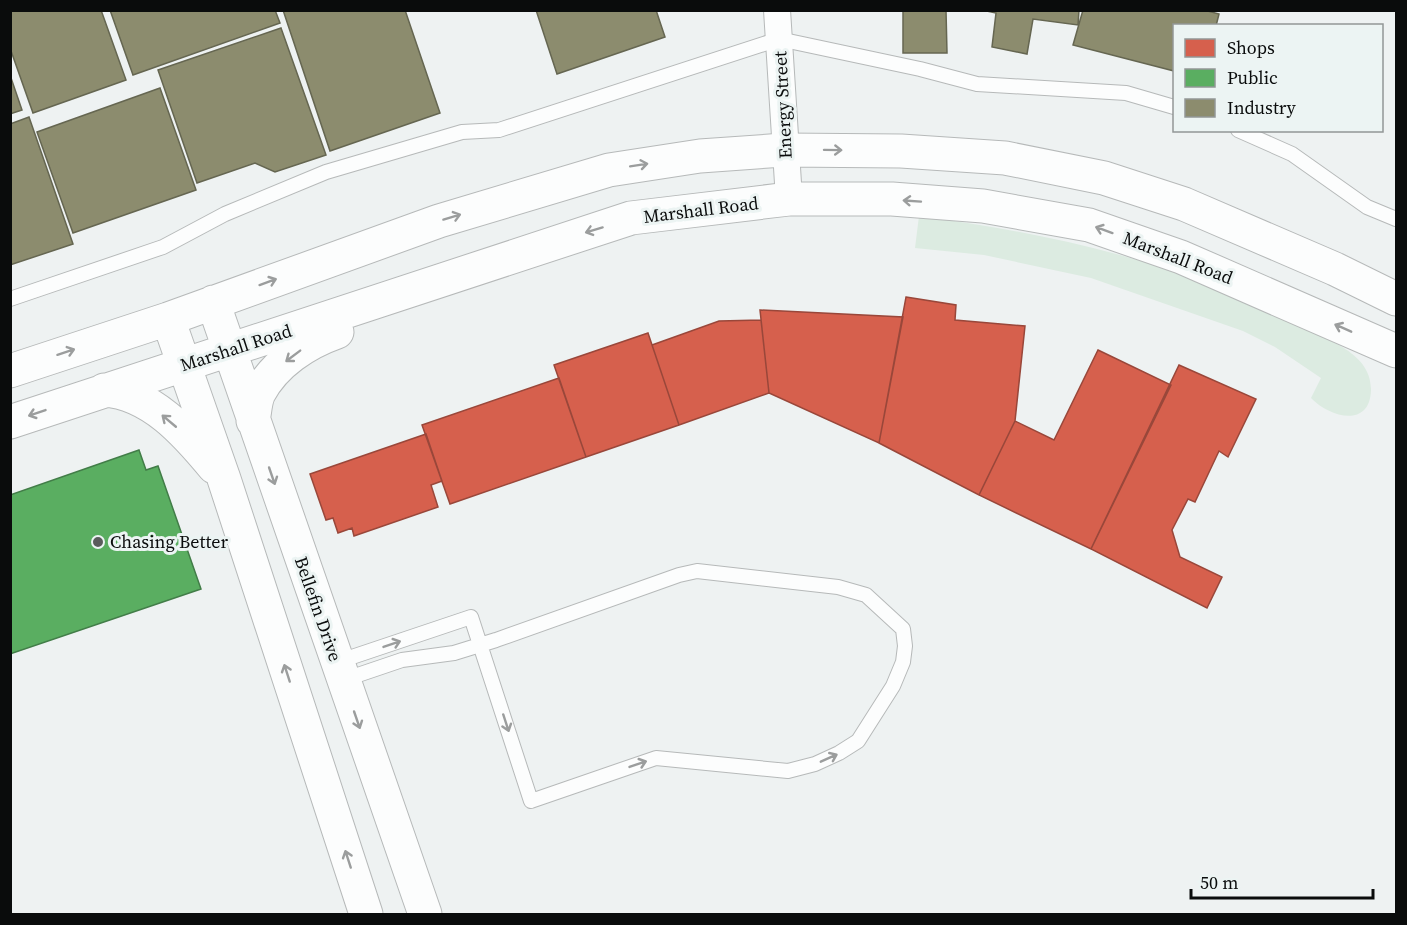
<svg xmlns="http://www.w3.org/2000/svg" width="1407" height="925" font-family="'Source Serif 4',serif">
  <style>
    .green { fill: #dcebe1 }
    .shops { fill: #d6604d; stroke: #99473a; stroke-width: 1.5 }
    .public { fill: #5aae61; stroke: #427d48; stroke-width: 1.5 }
    .industry { fill: #8c8c6e; stroke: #656651; stroke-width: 1.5 }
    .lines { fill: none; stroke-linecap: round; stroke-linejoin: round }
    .lane-casing { stroke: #b6b9b9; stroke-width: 16 }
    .street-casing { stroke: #b6b9b9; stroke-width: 28 }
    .secondary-casing { stroke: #b6b9b9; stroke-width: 35 }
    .lane { stroke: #fcfdfd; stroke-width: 14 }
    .street { stroke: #fcfdfd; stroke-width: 26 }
    .secondary { stroke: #fcfdfd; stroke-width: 33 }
    .oneway { stroke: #9b9d9d }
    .poi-dot { fill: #5a5c5c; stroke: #ecf4f3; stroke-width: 2 }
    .labels { text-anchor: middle; stroke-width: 6; stroke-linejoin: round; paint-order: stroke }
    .street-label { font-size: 18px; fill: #0a0c0c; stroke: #ecf4f3 }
    .poi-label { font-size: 18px; fill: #0a0c0c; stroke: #ecf4f3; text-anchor: start }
  </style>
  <rect width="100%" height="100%" fill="#eef2f2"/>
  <path class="green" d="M919,216c68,9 135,21 201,39 60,16 117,42 173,69 29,14 79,27 78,66 -1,39 -42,27 -60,8l10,-20 -46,-31 -32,-16 -152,-53 -107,-23 -69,-7z"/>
  <path class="shops" d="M906,297l50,8 -1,15 70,6 -10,95 -36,74 -100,-52z
    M760,310l143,7 -24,126 -110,-50z
    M761,320l8,73 -90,32 -27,-80 67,-24z
    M648,333l31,92 -93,32 -32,-92z
    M1098,350l73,35 -80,164 -112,-54 36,-74 39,19z
    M1179,365l77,34 -28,58 -9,-6 -24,51 -7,-3 -16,31 8,27 42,20 -15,31 -116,-59z
    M559,378l27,79 -136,47 -28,-79z
    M426,434l16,47 -11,4 7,22 -84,29 -2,-8 -14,5 -5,-15 -7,2 -16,-46z"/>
  <path class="public" d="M139,450l7,20 12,-4 43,123 -191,65v-159z"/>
  <path class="industry" d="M10,10h91l25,70 -93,33 -23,-65z
    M110,10h165l5,13 -147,52z
    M283,10h122l35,103 -110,38z
    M536,10h120l9,27 -108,37z
    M903,10h43l1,43h-44z
    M982,10h97l-1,15 -45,-6 -6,35 -35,-7 4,-34z
    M1083,10h121l15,4 -3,12h-42v45l-101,-26z
    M281,28l45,127 -51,17 -20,-9 -58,20 -39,-113z
    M10,75l12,35 -12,4z
    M160,88l36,102 -123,43 -36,-101z
    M29,117l44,127 -63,21v-141z"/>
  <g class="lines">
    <g class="lane-casing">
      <path id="lane" d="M1238,130l54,24 75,53 29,12
        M10,299l153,-52 62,-33 101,-42 136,-40 37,-2 280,-91 141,30 57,15 149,9 48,14
        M337,662l134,-45 60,184 125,-43 132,13 27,-7 24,-11 19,-12 35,-55 10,-24 2,-16 -2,-17 -37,-34 -28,-8 -141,-16 -18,4 -183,65 -42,13 -52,7 -59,20"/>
    </g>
    <g class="street-casing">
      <path id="street" d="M777,10l12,189"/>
    </g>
    <g class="secondary-casing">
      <path id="secondary" d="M213,302l212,612
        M168,319l56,160 142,435
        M10,371l158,-52 271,-98 170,-51 91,-14 84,-6 117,1 104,7 99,20 80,26 151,65 61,30
        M104,390c47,3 82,43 110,77
        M253,421c2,-9 2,-20 6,-28 16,-30 47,-50 78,-61
        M10,422l621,-204 158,-19h103l91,7 106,19 92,32 215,94"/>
    </g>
    <use href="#lane" class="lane"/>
    <use href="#street" class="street"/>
    <use href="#secondary" class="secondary"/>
  </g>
  <defs><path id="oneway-shaft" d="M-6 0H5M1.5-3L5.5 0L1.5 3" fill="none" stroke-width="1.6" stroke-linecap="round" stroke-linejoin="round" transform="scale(1.5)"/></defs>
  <g class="oneway">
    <use href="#oneway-shaft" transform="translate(833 150) rotate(1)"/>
    <use href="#oneway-shaft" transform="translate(639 165) rotate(-9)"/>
    <use href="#oneway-shaft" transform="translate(912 201) rotate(-176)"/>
    <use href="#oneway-shaft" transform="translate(452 217) rotate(-17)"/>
    <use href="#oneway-shaft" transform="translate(594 230) rotate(163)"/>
    <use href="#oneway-shaft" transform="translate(1104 230) rotate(-160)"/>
    <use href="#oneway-shaft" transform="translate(268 282) rotate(-20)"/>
    <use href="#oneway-shaft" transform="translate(1343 328) rotate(-156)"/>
    <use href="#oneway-shaft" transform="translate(66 352) rotate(-18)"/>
    <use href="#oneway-shaft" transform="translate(293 356) rotate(143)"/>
    <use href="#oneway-shaft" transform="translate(37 413) rotate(161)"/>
    <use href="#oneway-shaft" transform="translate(169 421) rotate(-140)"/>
    <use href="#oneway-shaft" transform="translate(272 476) rotate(71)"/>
    <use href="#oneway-shaft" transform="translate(392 644) rotate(-19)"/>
    <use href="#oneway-shaft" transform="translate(287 673) rotate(-108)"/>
    <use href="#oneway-shaft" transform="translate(357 720) rotate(71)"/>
    <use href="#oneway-shaft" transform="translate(506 723) rotate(72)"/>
    <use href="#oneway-shaft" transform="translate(829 758) rotate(-24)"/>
    <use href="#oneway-shaft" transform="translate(638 764) rotate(-19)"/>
    <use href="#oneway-shaft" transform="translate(348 859) rotate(-108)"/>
  </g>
  <circle class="poi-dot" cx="98" cy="542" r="6"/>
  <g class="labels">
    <g class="street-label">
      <text transform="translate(783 105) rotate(-93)" y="6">Energy Street</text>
      <text transform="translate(701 210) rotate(-7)" y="6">Marshall Road</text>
      <text transform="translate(1178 258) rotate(21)" y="6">Marshall Road</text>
      <text transform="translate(236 348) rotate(-18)" y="6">Marshall Road</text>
      <text transform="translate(318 609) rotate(71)" y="6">Bellefin Drive</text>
    </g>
    <g class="poi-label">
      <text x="110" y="548">Chasing Better</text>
    </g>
  </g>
  <rect width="1407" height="925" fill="none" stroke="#0a0c0c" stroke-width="24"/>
  <rect x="1173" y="24" width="210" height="108" fill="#ecf4f3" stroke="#929797" stroke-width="1.5"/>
  <rect x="1185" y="39" width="30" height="18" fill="#d6604d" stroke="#929797" stroke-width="1.5"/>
  <text x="1227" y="54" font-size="18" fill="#0a0c0c">Shops</text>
  <rect x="1185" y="69" width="30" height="18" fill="#5aae61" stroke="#929797" stroke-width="1.5"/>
  <text x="1227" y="84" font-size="18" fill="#0a0c0c">Public</text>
  <rect x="1185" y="99" width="30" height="18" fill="#8c8c6e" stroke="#929797" stroke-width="1.5"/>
  <text x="1227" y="114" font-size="18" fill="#0a0c0c">Industry</text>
  <path d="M1191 889v9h182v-9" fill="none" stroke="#0a0c0c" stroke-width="3"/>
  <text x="1200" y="889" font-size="18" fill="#0a0c0c" stroke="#ecf4f3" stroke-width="4.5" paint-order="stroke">50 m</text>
</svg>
